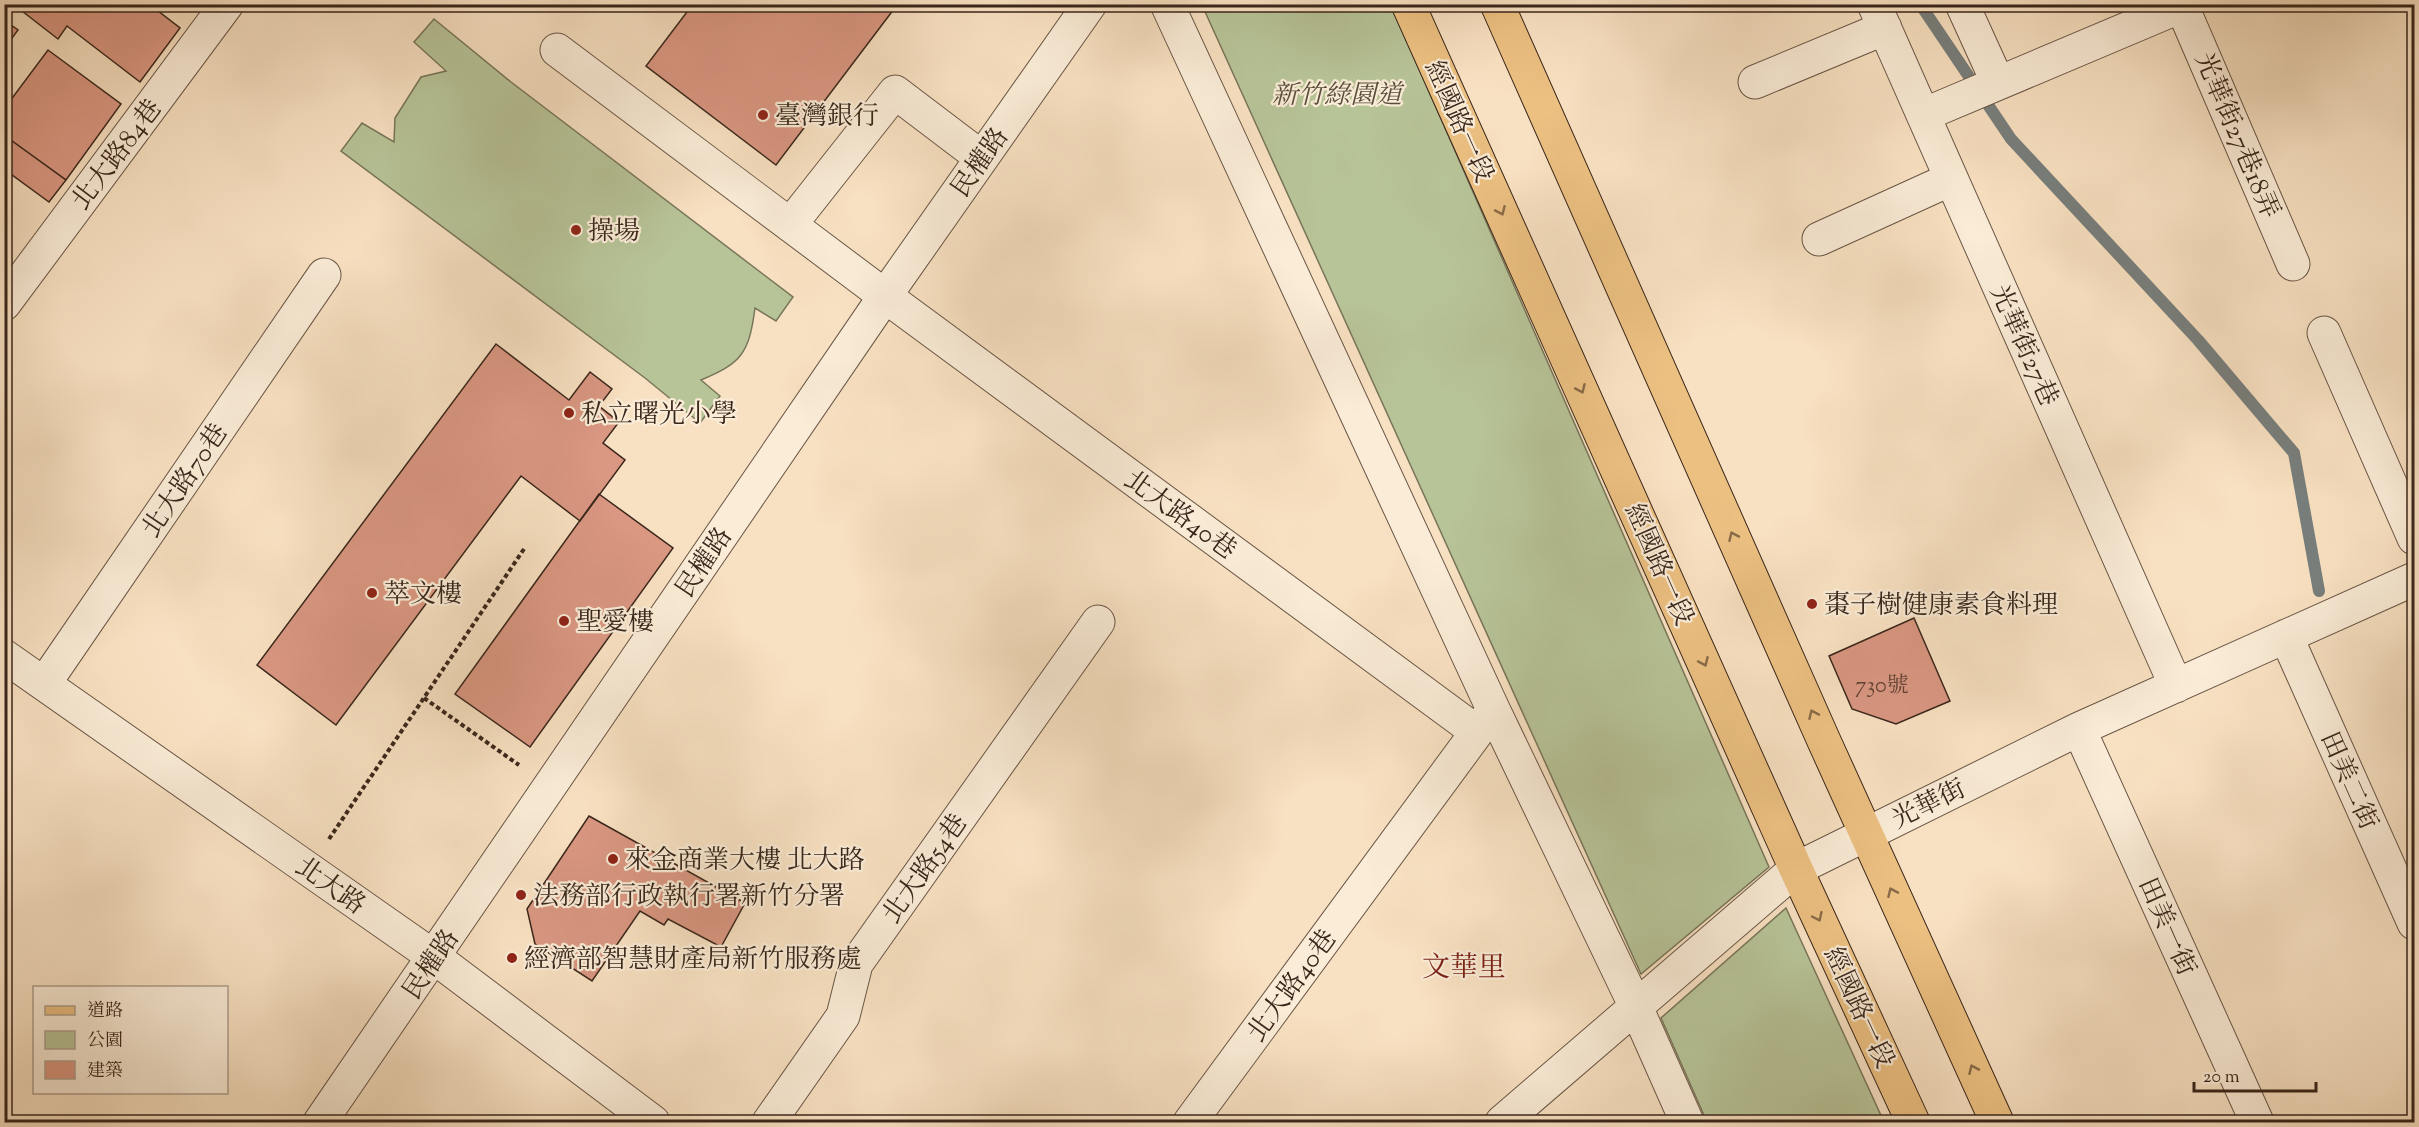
<svg xmlns="http://www.w3.org/2000/svg" width="2419" height="1127" font-family="'Sorts Mill Goudy','Noto Serif TC',serif">
  <style>
    .green { fill: #b7c498; stroke: #78755a; stroke-width: 1.5 }
    .lines { fill: none; stroke-linecap: round; stroke-linejoin: round }
    .stream { stroke: #787f7d; stroke-width: 12 }
    .building { fill: #da9782; stroke: #39261b; stroke-width: 1.5 }
    .minor-casing { stroke: #695545; stroke-width: 35 }
    .major-casing { stroke: #39261b; stroke-width: 35 }
    .path { stroke: #39261b; stroke-width: 4; stroke-dasharray: 4.5 3; stroke-linecap: butt }
    .minor { stroke: #faecd7; stroke-width: 33 }
    .major { stroke: #ecc081; stroke-width: 33 }
    .oneway { stroke: #8a6b49 }
    .poi-dot { fill: #8f2418; stroke: #faecd7; stroke-width: 2 }
    .labels { text-anchor: middle; stroke-width: 4.5; stroke-linejoin: round; paint-order: stroke }
    .number-label { font-size: 22px; fill: #614235 }
    .park-label { font-size: 26px; font-style: italic; fill: #584e3a; stroke: #faecd7 }
    .poi-label { font-size: 26px; fill: #39261b; stroke: #faecd7; text-anchor: start }
    .street-label { font-size: 26px; fill: #39261b; stroke: #faecd7 }
    .quarter-label { font-size: 28px; fill: #7a1f14; stroke: #faecd7 }
  </style>
  <rect width="100%" height="100%" fill="#f8e1c2"/>
  <filter id="stains"><feTurbulence type="fractalNoise" baseFrequency=".00333" numOctaves="4"/><feColorMatrix values="0 0 0 0 .2 0 0 0 0 .09 0 0 0 0 .02 0 0 0 .5 -.17"/></filter>
  <radialGradient id="worn" r=".72"><stop offset=".6" stop-color="#630" stop-opacity="0"/><stop offset="1" stop-color="#630" stop-opacity=".3"/></radialGradient>
  <path class="green" d="M1202,5h189l378,862 -128,107z
    M434,19l77,63 282,215 -17,24 -21,-13c-6,45 -13,55 -54,72l19,16 -20,27 -55,-45 -304,-227 21,-28 32,19 1,-24 26,-41 25,-6 -32,-29z
    M1786,908l98,214h-177l-46,-104z"/>
  <g class="lines">
    <path class="stream" d="M1920,4l91,135 187,201 96,113 25,138"/>
  </g>
  <path class="building" d="M13,4h136l31,24 -40,54 -73,-56 -9,13z
    M693,4h203l1,1 -121,160 -130,-99z
    M4,20l14,10 -14,19z
    M48,50l73,54 -55,76 -62,-45v-26z
    M4,135l62,45 -17,22 -45,-33z
    M496,344l73,56 21,-28 22,17 -13,17 20,16 -16,21 22,17 -45,61 -59,-45 -185,249 -79,-60z
    M599,494l74,54 -143,199 -75,-53z
    M1914,618l36,83 -54,23 -44,-15 -23,-53z
    M589,816l156,87 -24,44 -53,-28 -4,6 -24,-14 -48,70 -57,-37 -8,-35z"/>
  <g class="lines">
    <g class="minor-casing">
      <path id="minor" d="M1167,4l326,705 143,298 51,115
        M1874,4l302,682
        M1962,4l36,79
        M2181,4l112,260
        M557,50l328,246 592,436
        M1755,82l130,-54
        M1923,115l263,-111
        M790,225l105,-133 87,66
        M1819,239l132,-60
        M4,304l223,-300
        M2324,333l90,205
        M2286,636l128,287
        M4,656l430,301 219,165
        M44,684l280,-409
        M2079,729l178,393
        M320,1122l565,-826 205,-292
        M769,1122l74,-106 13,-52 242,-342
        M1190,1122l301,-409
        M1502,1122l294,-253 283,-140 335,-150"/>
    </g>
    <g class="major-casing">
      <path id="major" d="M1408,4l388,865 117,253
        M1497,4l327,737 173,381"/>
    </g>
    <path class="path" d="M424,698l95,67
      M329,839l195,-290"/>
    <use href="#minor" class="minor"/>
    <use href="#major" class="major"/>
  </g>
  <defs><path id="oneway-chevron" d="M-2-3.5L2.5 0L-2 3.5" fill="none" stroke-width="1.6" stroke-linecap="round" stroke-linejoin="round" transform="scale(1.5)"/></defs>
  <g class="oneway">
    <use href="#oneway-chevron" transform="translate(1501 211) rotate(66)"/>
    <use href="#oneway-chevron" transform="translate(1581 389) rotate(66)"/>
    <use href="#oneway-chevron" transform="translate(1733 536) rotate(-114)"/>
    <use href="#oneway-chevron" transform="translate(1704 662) rotate(66)"/>
    <use href="#oneway-chevron" transform="translate(1813 714) rotate(-114)"/>
    <use href="#oneway-chevron" transform="translate(1892 892) rotate(-114)"/>
    <use href="#oneway-chevron" transform="translate(1818 917) rotate(65)"/>
    <use href="#oneway-chevron" transform="translate(1973 1069) rotate(-114)"/>
  </g>
  <g class="poi-dot">
    <circle cx="763" cy="115" r="6"/>
    <circle cx="576" cy="230" r="6"/>
    <circle cx="569" cy="413" r="6"/>
    <circle cx="372" cy="593" r="6"/>
    <circle cx="1812" cy="604" r="6"/>
    <circle cx="564" cy="621" r="6"/>
    <circle cx="613" cy="859" r="6"/>
    <circle cx="521" cy="895" r="6"/>
    <circle cx="512" cy="958" r="6"/>
  </g>
  <g class="labels">
    <g class="number-label">
      <text x="1882" y="692">730號</text>
    </g>
    <g class="park-label">
      <text x="1337" y="103">新竹綠園道</text>
    </g>
    <g class="poi-label">
      <text x="775" y="124">臺灣銀行</text>
      <text x="588" y="239">操場</text>
      <text x="581" y="422">私立曙光小學</text>
      <text x="384" y="602">萃文樓</text>
      <text x="1824" y="613">棗子樹健康素食料理</text>
      <text x="576" y="630">聖愛樓</text>
      <text x="625" y="868">來金商業大樓 北大路</text>
      <text x="533" y="904">法務部行政執行署新竹分署</text>
      <text x="524" y="967">經濟部智慧財產局新竹服務處</text>
    </g>
    <g class="street-label">
      <text transform="translate(1460 121) rotate(66)" y="9">經國路一段</text>
      <text transform="translate(2238 135) rotate(67)" y="9">光華街27巷18弄</text>
      <text transform="translate(116 154) rotate(-53)" y="9">北大路84巷</text>
      <text transform="translate(979 162) rotate(-55)" y="9">民權路</text>
      <text transform="translate(2025 345) rotate(66)" y="9">光華街27巷</text>
      <text transform="translate(184 480) rotate(-56)" y="9">北大路70巷</text>
      <text transform="translate(1181 514) rotate(36)" y="9">北大路40巷</text>
      <text transform="translate(703 562) rotate(-56)" y="9">民權路</text>
      <text transform="translate(1660 564) rotate(66)" y="9">經國路一段</text>
      <text transform="translate(2350 780) rotate(66)" y="9">田美二街</text>
      <text transform="translate(1928 803) rotate(-26)" y="9">光華街</text>
      <text transform="translate(924 868) rotate(-55)" y="9">北大路54巷</text>
      <text transform="translate(331 885) rotate(35)" y="9">北大路</text>
      <text transform="translate(2168 926) rotate(66)" y="9">田美一街</text>
      <text transform="translate(430 964) rotate(-56)" y="9">民權路</text>
      <text transform="translate(1291 985) rotate(-54)" y="9">北大路40巷</text>
      <text transform="translate(1860 1007) rotate(65)" y="9">經國路一段</text>
    </g>
    <g class="quarter-label">
      <text x="1464" y="976">文華里</text>
    </g>
  </g>
  <rect width="2419" height="1127" fill="none" stroke="#f8e1c2" stroke-width="24"/>
  <rect x="6" y="6" width="2407" height="1115" fill="none" stroke="#39261b" stroke-width="3"/>
  <rect x="12" y="12" width="2395" height="1103" fill="none" stroke="#39261b" stroke-width="1.5"/>
  <rect x="33" y="986" width="195" height="108" fill="#faecd7" stroke="#ad9d8c" stroke-width="1.5"/>
  <rect x="45" y="1006" width="30" height="9" fill="#ecc081" stroke="#ad9d8c" stroke-width="1.5"/>
  <text x="87" y="1016" font-size="18" fill="#39261b">道路</text>
  <rect x="45" y="1031" width="30" height="18" fill="#b7c498" stroke="#ad9d8c" stroke-width="1.5"/>
  <text x="87" y="1046" font-size="18" fill="#39261b">公園</text>
  <rect x="45" y="1061" width="30" height="18" fill="#da9782" stroke="#ad9d8c" stroke-width="1.5"/>
  <text x="87" y="1076" font-size="18" fill="#39261b">建築</text>
  <path d="M2194 1082v9h122v-9" fill="none" stroke="#39261b" stroke-width="3"/>
  <text x="2203" y="1082" font-size="18" fill="#39261b" stroke="#faecd7" stroke-width="4.5" paint-order="stroke">20 m</text>
  <rect width="100%" height="100%" filter="url(#stains)"/>
  <rect width="100%" height="100%" fill="url(#worn)"/>
</svg>
